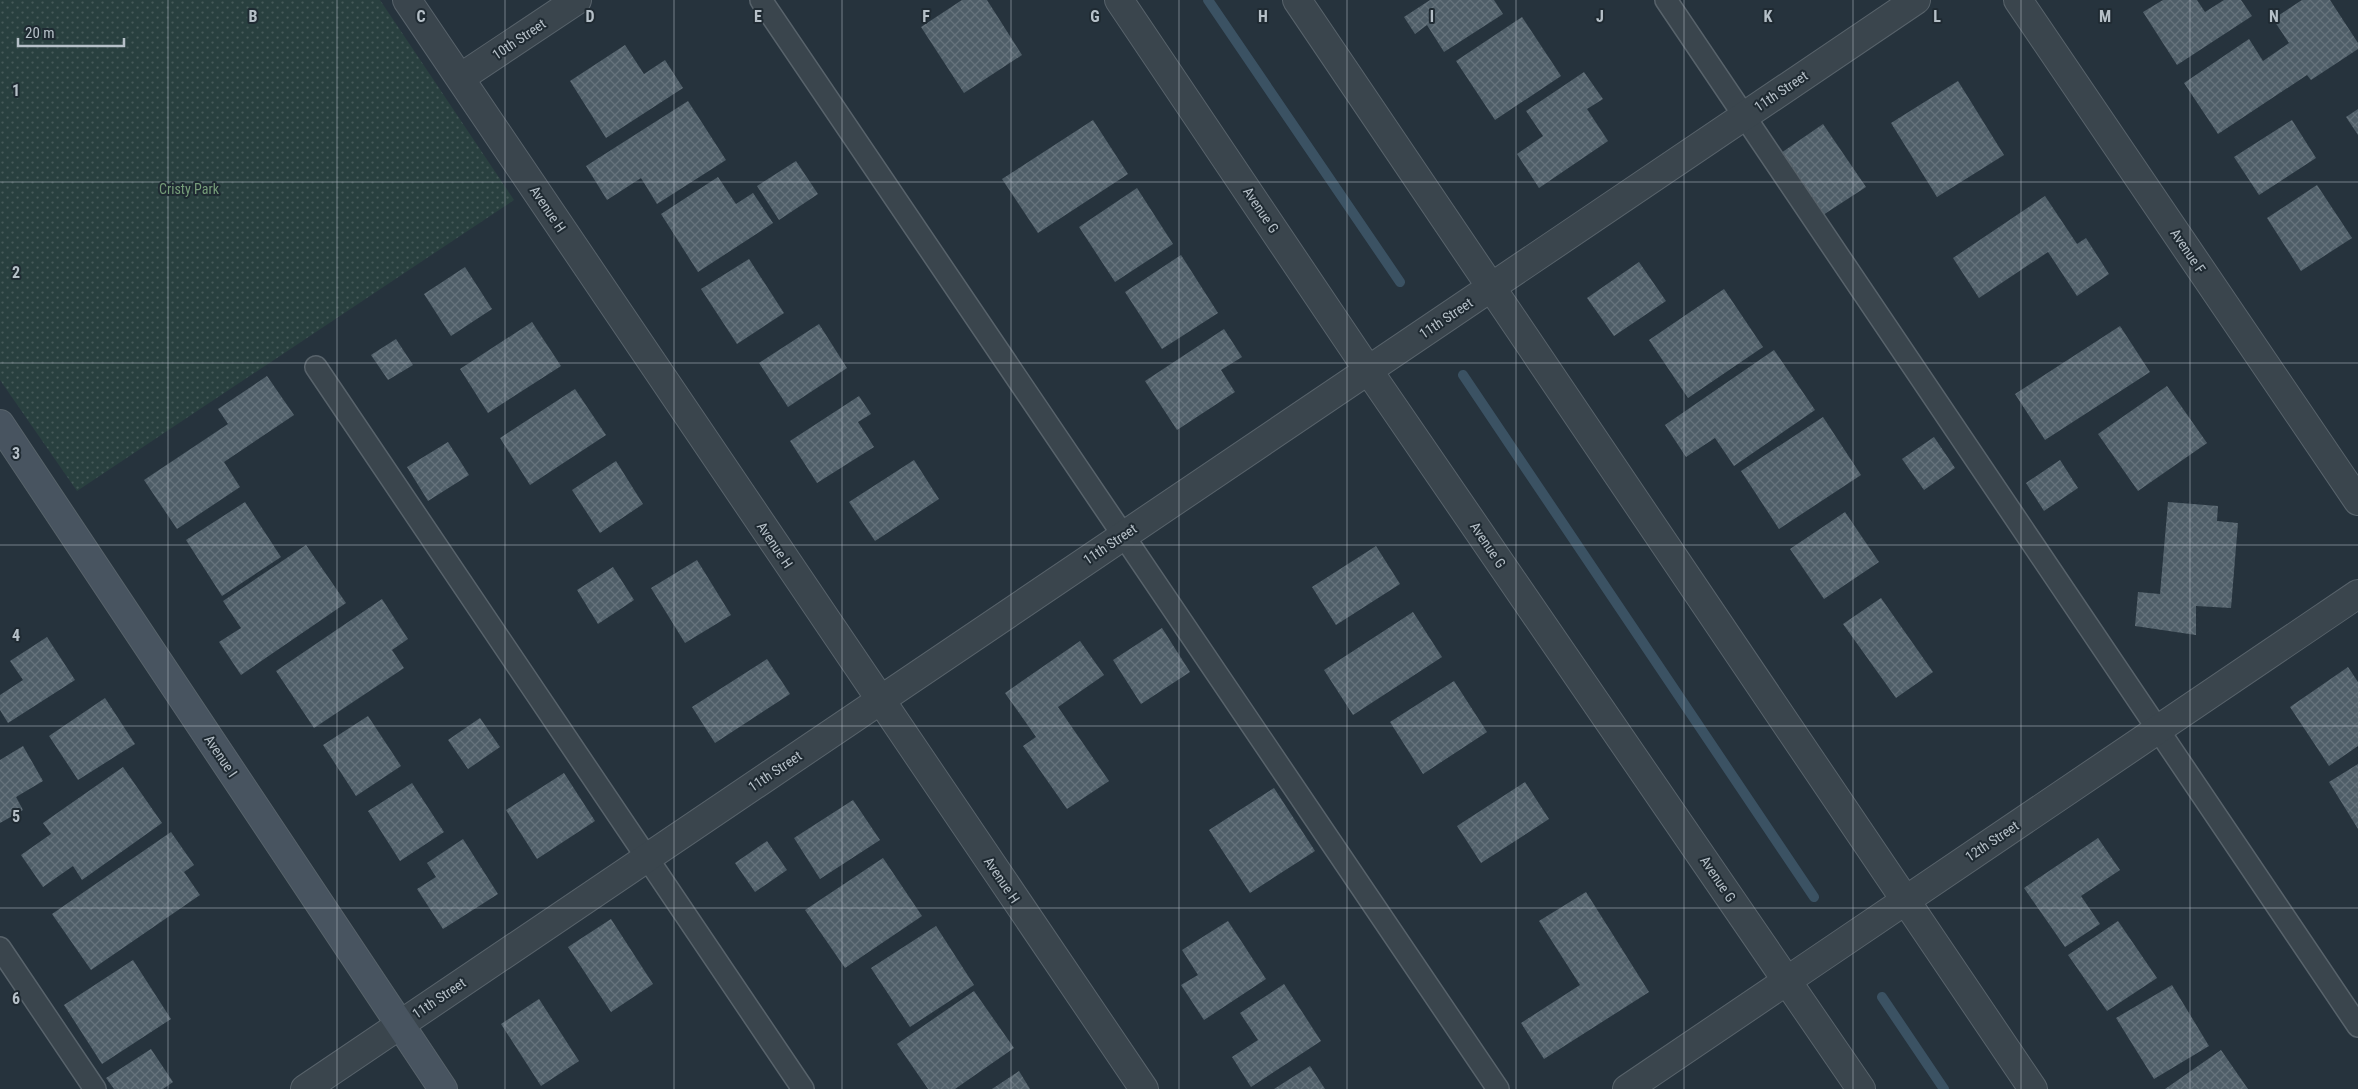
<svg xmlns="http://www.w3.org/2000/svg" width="2358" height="1089" font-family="'Roboto Condensed',sans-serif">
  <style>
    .park { fill: url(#park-dots) }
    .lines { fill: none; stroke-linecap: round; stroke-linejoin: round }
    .stream { stroke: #3b5263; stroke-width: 10 }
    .building { fill: url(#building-cross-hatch) }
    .lane-casing { stroke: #58636b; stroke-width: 24 }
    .street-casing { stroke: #58636b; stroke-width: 30 }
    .secondary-casing { stroke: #58636b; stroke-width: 30 }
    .lane { stroke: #3a454d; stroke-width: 21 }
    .street { stroke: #3a454d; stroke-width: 28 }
    .secondary { stroke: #485460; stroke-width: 28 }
    .grid { fill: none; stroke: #b6c0c8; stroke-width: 1; stroke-opacity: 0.55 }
    .labels { text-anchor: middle; stroke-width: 4; stroke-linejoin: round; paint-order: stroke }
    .street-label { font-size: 14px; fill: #b6c0c8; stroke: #1f2a32 }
    .park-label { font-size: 14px; fill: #769d79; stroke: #1f2a32 }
    .grid-label { font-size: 16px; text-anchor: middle; font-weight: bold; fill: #b6c0c8; stroke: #1f2a32; stroke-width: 4; stroke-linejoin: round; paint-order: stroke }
  </style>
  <defs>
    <pattern id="park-dots" width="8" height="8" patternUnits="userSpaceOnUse" patternTransform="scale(1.25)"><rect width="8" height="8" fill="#29403f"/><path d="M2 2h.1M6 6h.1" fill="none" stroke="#465a59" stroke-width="1.8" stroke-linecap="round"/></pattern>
    <pattern id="building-cross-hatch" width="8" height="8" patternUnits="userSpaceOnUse" patternTransform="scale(1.25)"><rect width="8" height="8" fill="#4f5e68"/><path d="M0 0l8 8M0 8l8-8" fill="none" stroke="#66737c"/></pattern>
  </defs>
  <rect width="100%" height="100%" fill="#26333d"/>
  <path class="park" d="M0,0h380l134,200 -437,291 -77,-111z"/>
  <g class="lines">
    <path class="stream" d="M1208,0l192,282
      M1463,375l351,522
      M1882,997l62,92"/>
  </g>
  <path class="building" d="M962,0h25l35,55 -58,38 -43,-66z
    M1430,0h64l9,14 -59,38 -17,-27 -12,9 -11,-17z
    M2163,0h34l8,12 19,-12h17l11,16 -75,49 -34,-53z
    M2302,0h28l28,43v6l-47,31 -4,-5 -89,59 -34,-51 65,-44 14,22 26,-18 -16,-24z
    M1522,17l39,59 -66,44 -39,-59z
    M625,45l19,29 21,-14 18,28 -77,50 -36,-57z
    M1584,72l19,27 -16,10 21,32 -69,47 -22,-34 26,-18 -17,-25z
    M1958,81l46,74 -67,42 -46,-74z
    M688,101l38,59 -69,44 -16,-26 -34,22 -21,-34z
    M2358,109v26l-12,-18z
    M1093,120l35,54 -90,59 -36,-54z
    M2292,120l24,38 -57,37 -25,-38z
    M1823,124l43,63 -43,28 -42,-62z
    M796,161l22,33 -39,26 -22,-34z
    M718,177l18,27 17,-11 20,30 -75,49 -37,-58z
    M2317,185l35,53 -51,33 -34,-53z
    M1137,188l36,56 -58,38 -36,-55z
    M2045,196l32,48 9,-6 23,36 -32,22 -29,-44 -69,46 -26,-40z
    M1181,255l37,58 -56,36 -37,-57z
    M749,259l35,54 -47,31 -36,-55z
    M1639,262l27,39 -52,35 -27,-38z
    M465,267l27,42 -41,27 -27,-42z
    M1724,289l39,58 -75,51 -39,-58z
    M532,322l29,44 -73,47 -28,-44z
    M819,324l28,44 -59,39 -29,-44z
    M2120,326l30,46 -105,68 -30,-46z
    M1224,329l18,28 -21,13 14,22 -58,38 -32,-49z
    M396,339l17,26 -25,15 -17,-25z
    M1774,350l41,60 -81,56 -19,-28 -29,19 -21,-32z
    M267,376l27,39 -70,47 16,25 -63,42 -33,-49 84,-56 -10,-15z
    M2167,386l40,57 -69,48 -40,-57z
    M575,389l31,46 -76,50 -30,-47z
    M859,396l12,18 -13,8 16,25 -57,36 -27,-42z
    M1823,417l38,58 -82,54 -38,-58z
    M1934,437l21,31 -31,22 -22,-31z
    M448,442l21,33 -41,26 -21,-34z
    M914,460l25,39 -64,42 -26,-39z
    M2060,460l18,28 -34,23 -18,-28z
    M616,461l27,43 -43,29 -28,-43z
    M245,502l36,55 -59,39 -36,-56z
    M2168,502l50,4 -1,15 21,2 -7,85 -35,-2v29l-61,-9 3,-34 22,2z
    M1845,512l34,50 -55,37 -34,-50z
    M306,545l40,58 -105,72 -22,-33 22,-14 -18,-27z
    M1376,546l24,38 -64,41 -24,-38z
    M697,560l34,55 -46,28 -34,-55z
    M613,567l21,33 -36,24 -21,-34z
    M1881,598l52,74 -37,26 -53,-74z
    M382,599l26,40 -16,11 12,18 -90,60 -38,-57z
    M1413,612l29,45 -89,58 -29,-45z
    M1162,628l28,44 -49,32 -28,-44z
    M47,637l28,43 -67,43 -8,-13v-15l23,-15 -13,-19z
    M1080,641l24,34 -46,32 51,74 -42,28 -44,-63 13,-9 -31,-44z
    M767,659l23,35 -75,49 -23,-36z
    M2348,667l10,15v64l-29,20 -39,-59z
    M1454,681l33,51 -64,42 -33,-52z
    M105,698l30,46 -57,36 -29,-44z
    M368,716l33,50 -45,30 -33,-51z
    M480,718l20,29 -32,22 -20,-29z
    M23,746l20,35 -27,16 7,13 -23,13v-63z
    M2358,764v65l-29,-47z
    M123,767l39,56 -80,57 -9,-14 -30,21 -22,-32 30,-21 -8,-11z
    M564,773l31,48 -58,38 -31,-49z
    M1525,782l24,37 -68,44 -24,-37z
    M412,783l32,49 -44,29 -32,-50z
    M1274,788l41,63 -65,42 -41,-63z
    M853,800l27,40 -60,39 -26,-41z
    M171,832l23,33 -10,7 16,23 -109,75 -39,-56z
    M2098,838l22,32 -39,26 19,28 -35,23 -41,-59z
    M463,839l35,55 -55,35 -26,-40 19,-12 -9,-14z
    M767,841l20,29 -32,22 -20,-29z
    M883,858l39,58 -77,52 -40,-58z
    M1586,892l63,100 -105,67 -23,-36 59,-38 -41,-64z
    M611,919l42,65 -42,28 -43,-65z
    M1228,921l38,58 -62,41 -23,-35 17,-10 -16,-25z
    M2118,921l39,57 -50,33 -39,-56z
    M936,926l38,59 -64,42 -39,-59z
    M133,960l38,59 -69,45 -38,-59z
    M1284,984l37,57 -70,46 -19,-30 26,-17 -18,-27z
    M2172,985l37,61 -55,33 -38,-61z
    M974,991l40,57 -59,41h-27l-31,-45z
    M539,999l40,62 -38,25 -40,-62z
    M151,1049l22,33 -10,7h-49l-8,-11z
    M2221,1050l27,39h-83z
    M1310,1066l15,23h-51z
    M1019,1071l11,18h-38z"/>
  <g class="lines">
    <g class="lane-casing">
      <path id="lane" d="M761,0l737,1089
        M1666,0l692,1026
        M316,367l487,722
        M0,948l95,141"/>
    </g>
    <g class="street-casing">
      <path id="street" d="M407,0l737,1089
        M1119,0l249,370 493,719
        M1297,0l736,1089
        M2018,0l340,501
        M460,78l117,-78
        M305,1089l1611,-1089
        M1627,1089l731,-495"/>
    </g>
    <g class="secondary-casing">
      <path id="secondary" d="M0,424l443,665"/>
    </g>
    <use href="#lane" class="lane"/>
    <use href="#street" class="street"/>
    <use href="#secondary" class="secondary"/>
  </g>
  <path class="grid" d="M168,0v1089M337,0v1089M505,0v1089M674,0v1089M842,0v1089M1011,0v1089M1179,0v1089M1347,0v1089M1516,0v1089M1684,0v1089M1853,0v1089M2021,0v1089M2190,0v1089M0,182h2358M0,363h2358M0,545h2358M0,726h2358M0,908h2358"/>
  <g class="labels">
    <g class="street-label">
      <text transform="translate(519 39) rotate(-34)" y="5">10th Street</text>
      <text transform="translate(1781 91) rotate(-34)" y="5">11th Street</text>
      <text transform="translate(548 209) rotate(56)" y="5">Avenue H</text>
      <text transform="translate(1261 210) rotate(56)" y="5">Avenue G</text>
      <text transform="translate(2188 251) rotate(56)" y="5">Avenue F</text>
      <text transform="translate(1446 318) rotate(-34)" y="5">11th Street</text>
      <text transform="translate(1110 544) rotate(-34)" y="5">11th Street</text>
      <text transform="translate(775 545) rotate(56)" y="5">Avenue H</text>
      <text transform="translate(1488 545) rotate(56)" y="5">Avenue G</text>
      <text transform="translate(221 756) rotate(56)" y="5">Avenue I</text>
      <text transform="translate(775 771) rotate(-34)" y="5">11th Street</text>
      <text transform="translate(1992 841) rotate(-34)" y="5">12th Street</text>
      <text transform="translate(1718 879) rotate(56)" y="5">Avenue G</text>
      <text transform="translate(1002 880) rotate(56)" y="5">Avenue H</text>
      <text transform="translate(439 998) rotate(-34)" y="5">11th Street</text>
    </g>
    <g class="park-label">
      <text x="189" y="194">Cristy Park</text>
    </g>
  </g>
  <g class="grid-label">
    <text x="253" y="22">B</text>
    <text x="421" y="22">C</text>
    <text x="590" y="22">D</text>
    <text x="758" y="22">E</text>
    <text x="926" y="22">F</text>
    <text x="1095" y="22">G</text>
    <text x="1263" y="22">H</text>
    <text x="1432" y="22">I</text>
    <text x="1600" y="22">J</text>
    <text x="1768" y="22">K</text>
    <text x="1937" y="22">L</text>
    <text x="2105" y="22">M</text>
    <text x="2274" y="22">N</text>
    <text x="16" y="96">1</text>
    <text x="16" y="278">2</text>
    <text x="16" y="459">3</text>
    <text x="16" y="641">4</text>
    <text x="16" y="822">5</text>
    <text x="16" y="1004">6</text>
  </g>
  <path d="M18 38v8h106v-8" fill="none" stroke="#b6c0c8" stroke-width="2.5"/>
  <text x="25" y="38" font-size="15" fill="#b6c0c8" stroke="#1f2a32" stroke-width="4" paint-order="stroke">20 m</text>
</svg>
